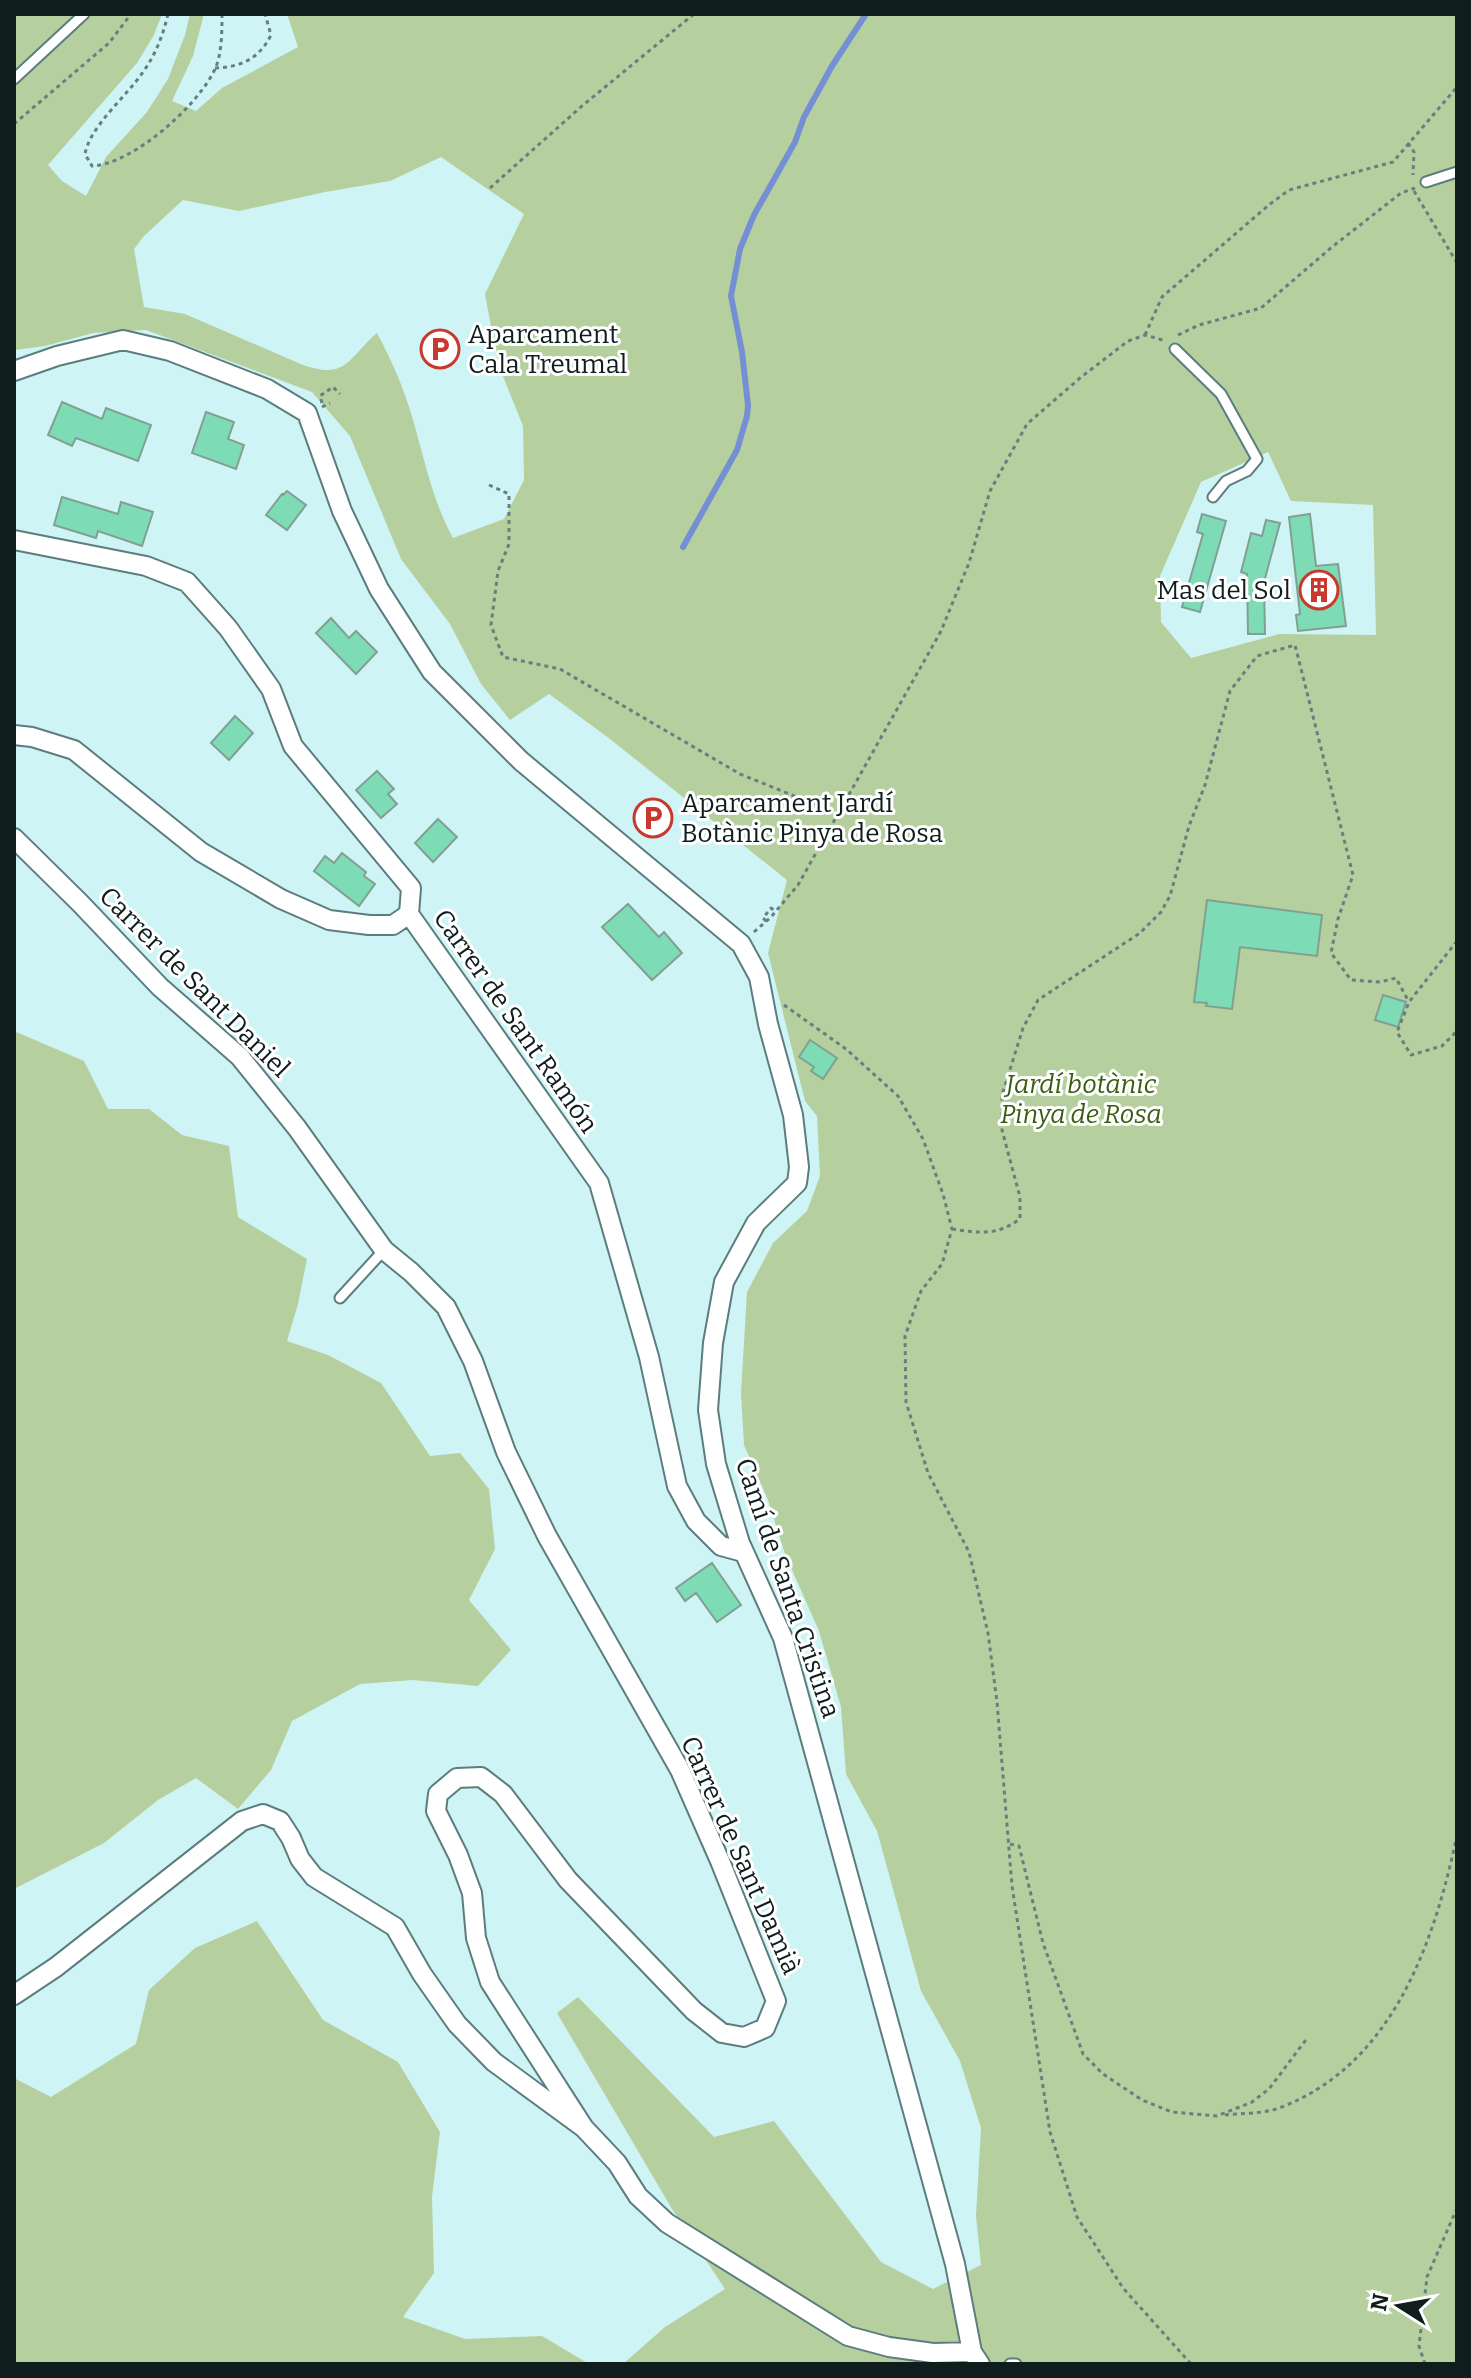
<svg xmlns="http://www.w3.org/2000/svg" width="1471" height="2378" font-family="Bitter,serif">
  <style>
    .green { fill: #b5d09e; fill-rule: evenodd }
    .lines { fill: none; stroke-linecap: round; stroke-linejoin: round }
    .stream { stroke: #758fd4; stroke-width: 6 }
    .building { fill: #7ddcb5; stroke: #82a092; stroke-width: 2 }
    .service-casing { stroke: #5c7d7f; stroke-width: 13 }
    .minor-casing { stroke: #5c7d7f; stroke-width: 22 }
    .path { stroke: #667f7f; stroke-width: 3; stroke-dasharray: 4 4; stroke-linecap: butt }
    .service { stroke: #fff; stroke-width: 9 }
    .minor { stroke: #fff; stroke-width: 18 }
    .labels { text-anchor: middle; stroke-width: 6; stroke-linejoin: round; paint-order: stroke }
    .poi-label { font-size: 26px; fill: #0f1d1d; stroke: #fff; text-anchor: start }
    .street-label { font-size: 26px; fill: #0f1d1d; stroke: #fff }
    .park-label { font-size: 26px; font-style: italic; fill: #3b5d0f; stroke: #fff }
  </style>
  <rect width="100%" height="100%" fill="#cff4f5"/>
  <path class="green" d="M14,14h148l-8,21 -17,28 -89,102 14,16 24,15 20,-39 41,-45 21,-33 17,-44 5,-21h13v4l-10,38 -21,45 24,10 26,-23 76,-41 -11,-33h1170v2350h-834l42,-37 60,-38 -53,-80 -115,-196 21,-16 136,140 60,-16 107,141 52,27 48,-24 -5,-49 5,-88 -21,-67 -39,-70 -44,-160 -31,-57 -5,-67 -22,-76 -34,-77 -17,-54 -24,-55 -3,-52 6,-101 26,-49 34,-32 13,-35 -3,-60 -12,-15 -37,-148 19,-73 -177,-141 -61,-45 -39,26 -29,-36 -31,-60 -49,-65 -51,-123 -38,-44 -166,-62 -53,3 -48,13 -31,4zM441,157l83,57 -39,80 13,70 25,62 1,54 -20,39 -51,19c-18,-33 -25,-64 -35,-100 -9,-37 -23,-72 -41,-105 -30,26 -30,47 -74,32l-118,-51 -41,-7 -10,-58 9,-12 40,-37 56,11 86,-19 65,-11zM1268,452l23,49 82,4 3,130 -97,-1 -88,24 -30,-36 -1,-46 41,-94z
    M14,1031l70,30 24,48h41l33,26 47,11 9,71 69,42 -9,45 -11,37 41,14 53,28 49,73 30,-3 29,36 6,60 -26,51 42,50 -33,36 -65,-6 -53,4 -68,37 -21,49 -33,39 -42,-31 -38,22 -54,43 -90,46z
    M257,1921l66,99 75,42 42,70 -8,65 2,76 -31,44 62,22 77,-3 47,28h-575v-286l37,19 85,-53 13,-54 46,-42z"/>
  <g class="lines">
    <path class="stream" d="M683,547l54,-97 10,-34 1,-11 -6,-53 -11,-56 9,-47 14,-34 41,-73 9,-25 28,-51 34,-52"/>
  </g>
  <path class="building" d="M62,402l40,17 4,-11 45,17 -13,36 -62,-23 -4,8 -24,-11z
    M206,412l28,10 -6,17 16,6 -8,24 -44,-16z
    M287,491l19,14 -19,25 -21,-15 16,-21 1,1z
    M62,497l56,17 3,-12 32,10 -11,34 -44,-15 -2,7 -42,-13z
    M1202,514l24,7 -26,91 -18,-5 21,-73 -6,-2z
    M1310,514l6,52 22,-2 8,62 -48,5 -2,-16 4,-1 -11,-97z
    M1266,520l14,3 -16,59 1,52h-17l-1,-60 -6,-2 10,-39 11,3z
    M331,618l18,20 7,-7 21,21 -21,22 -40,-41z
    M235,716l18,17 -24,27 -18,-17z
    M377,771l17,18 -6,5 9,10 -16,14 -25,-28z
    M438,819l19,18 -24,25 -18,-19z
    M342,853l24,19 -2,4 11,8 -16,22 -45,-35 11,-15 9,7z
    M1207,900l115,15 -5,41 -77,-9 -8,62 -26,-3 1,-3 -13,-1z
    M628,904l31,33 5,-5 18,21 -30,27 -50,-53z
    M1383,995l23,7 -8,25 -23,-7z
    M810,1040l27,18 -14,21 -12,-8 3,-4 -15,-10z
    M712,1563l29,42 -24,17 -21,-29 -11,8 -9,-13z"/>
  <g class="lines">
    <g class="service-casing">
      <path id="service" d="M14,79l70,-65
        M1426,182l31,-10
        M1175,349l46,45 36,65 -10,12 -21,10 -13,16
        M340,1298l44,-48
        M1010,2364h6"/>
    </g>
    <g class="minor-casing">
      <path id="minor" d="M14,371l43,-15 66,-16 47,11 97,38 40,24 35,98 37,78 53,83 89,89 220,183 18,33 9,47 25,91 6,52 -2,16 -41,40 -32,59 -11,61 -5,67 8,54 24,79 43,95 172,626 17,88 8,12
        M14,540l132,26 41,16 41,46 43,61 22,57 118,142 -2,26 190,269 50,174 28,129 19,35 25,25 22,6
        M14,735l18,2 42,13 127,102 80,47 48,21 40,5h24l16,-11
        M14,838l66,65 80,84 80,70 57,71 87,122 27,22 35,35 27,54 33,91 41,84 133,234 40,91 56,140 -11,27 -21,9 -22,-4 -28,-22 -126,-131 -65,-86 -22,-17 -24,1 -19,16 -2,17 22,44 14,38 4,45 14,44 94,146
        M14,1995l42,-28 186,-146 21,-7 17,7 11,17 9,21 14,18 81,50 27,47 35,50 37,38 90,66 33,35 21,33 29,27 181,113 41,11 44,6 39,-1"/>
    </g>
    <path class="path" d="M168,14c-5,21 -12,40 -25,58 -16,24 -53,54 -58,82l7,12c41,-2 106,-60 123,-97 7,-15 7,-38 7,-55
      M215,68c26,-1 44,-9 56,-33l-6,-21
      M14,124l95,-81 22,-29
      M1408,143l6,9 -1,23
      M490,188l92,-82 112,-92
      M1414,191l43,72
      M1145,335l17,-38 108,-93 19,-14 104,-28 64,-75
      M1178,335l21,-10 62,-17 71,-61 69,-54 14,-5
      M322,403l-2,-7 13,-9 7,7
      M322,407l8,-4
      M489,485l20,9v50l-11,27 -7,54 12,32 57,12 180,105 99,40
      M766,921l-3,-3 8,-10 4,3
      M754,932l17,-15 27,-32 143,-254 28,-68 21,-72 37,-67 53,-46 48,-37 17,-6 21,6
      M1457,941l-48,61 -12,30 14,23 31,-9 15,-15
      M784,1005l62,44 52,47 25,43 20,55 9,35 -10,35 -21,27 -16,45 1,66 22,71 41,79 19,81 9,69 15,184 38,246 27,85 46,71 68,76
      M952,1229c28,4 44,7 68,-10v-22l-18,-67v-35l21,-67 15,-28 102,-67 21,-21 9,-16 19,-70 16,-41 25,-94 27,-35 38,-11 58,230 -15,44 -7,34 20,27 29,2 16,-4 13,24
      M1010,1844l9,2 24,97 40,111 20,20 39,26 30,12 45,4 35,-14 17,-13 39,-52
      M1225,2115c17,-2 38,-1 54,-7 113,-42 155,-164 178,-273
      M1425,2364l-6,-18 8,-69 30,-69"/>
    <use href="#service" class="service"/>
    <use href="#minor" class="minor"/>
  </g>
  <defs>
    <g id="parking-ring" transform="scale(2)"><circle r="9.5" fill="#fff" stroke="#c7392e" stroke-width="1.5"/><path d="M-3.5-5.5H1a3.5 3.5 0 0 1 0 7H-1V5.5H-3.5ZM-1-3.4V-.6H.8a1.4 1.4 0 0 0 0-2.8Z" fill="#c7392e"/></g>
    <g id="building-ring" transform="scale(2)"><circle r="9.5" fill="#fff" stroke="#c7392e" stroke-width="1.5"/><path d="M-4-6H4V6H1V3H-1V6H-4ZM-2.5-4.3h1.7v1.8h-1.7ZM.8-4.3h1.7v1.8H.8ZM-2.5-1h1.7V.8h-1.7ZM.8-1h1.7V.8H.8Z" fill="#c7392e"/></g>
  </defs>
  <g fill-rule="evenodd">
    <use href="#parking-ring" x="440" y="349"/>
    <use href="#building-ring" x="1319" y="590"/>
    <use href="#parking-ring" x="653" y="818"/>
  </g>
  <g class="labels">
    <g class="poi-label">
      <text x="468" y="343">Aparcament<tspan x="468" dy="30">Cala Treumal</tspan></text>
      <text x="1291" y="599" text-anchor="end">Mas del Sol</text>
      <text x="681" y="812">Aparcament Jardí<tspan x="681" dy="30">Botànic Pinya de Rosa</tspan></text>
    </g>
    <g class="street-label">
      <text transform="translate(195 982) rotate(45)" y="9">Carrer de Sant Daniel</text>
      <text transform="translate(516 1021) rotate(55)" y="9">Carrer de Sant Ramón</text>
      <text transform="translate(788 1588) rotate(71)" y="9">Camí de Santa Cristina</text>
      <text transform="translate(741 1855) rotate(66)" y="9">Carrer de Sant Damià</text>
    </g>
    <g class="park-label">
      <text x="1081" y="1093">Jardí botànic<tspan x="1081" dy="30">Pinya de Rosa</tspan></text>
    </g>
  </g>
  <rect width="1471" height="2378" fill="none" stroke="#0f1d1d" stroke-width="32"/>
  <g transform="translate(1399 2306) rotate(281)" stroke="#ffffff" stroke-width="6" paint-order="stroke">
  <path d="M0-6L14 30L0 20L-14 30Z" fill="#0f1d1d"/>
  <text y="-12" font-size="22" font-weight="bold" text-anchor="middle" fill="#0f1d1d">N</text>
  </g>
</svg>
